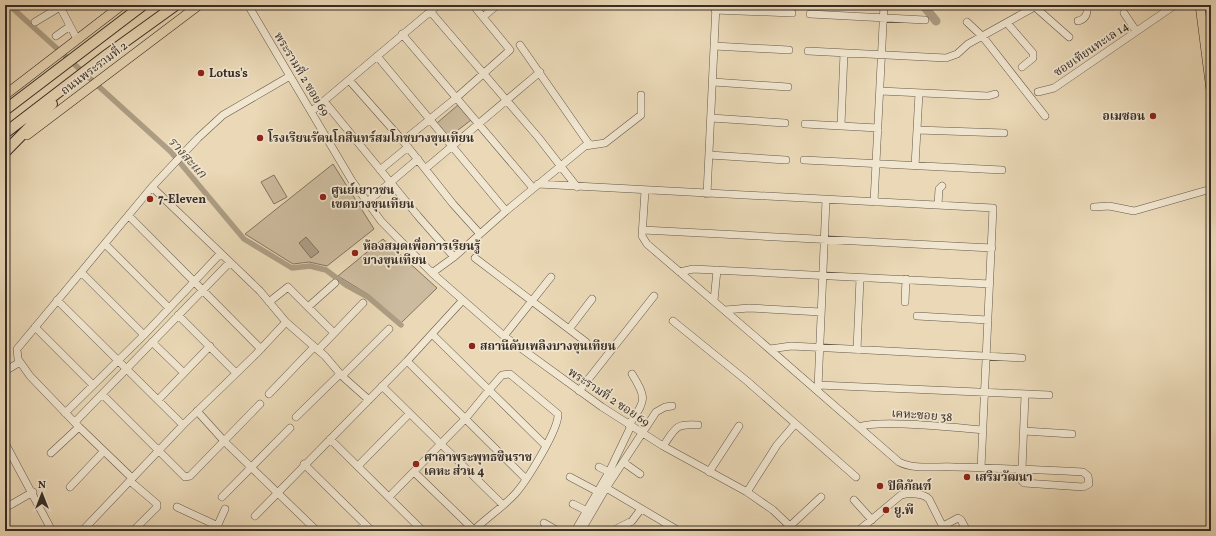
<svg xmlns="http://www.w3.org/2000/svg" width="1216" height="536" font-family="Vollkorn,'Noto Serif Thai',serif">
  <style>
    .green { fill: #ccbb9e; stroke: #827462 }
    .water { fill: #ad9e85; stroke: #7e715f }
    .lines { fill: none; stroke-linecap: round; stroke-linejoin: round }
    .canal { stroke: #ad9e85; stroke-width: 5.5 }
    .river { stroke: #ad9e85; stroke-width: 9 }
    .minor-casing { stroke: #64584a; stroke-width: 8 }
    .major-casing { stroke: #382d26; stroke-width: 10 }
    .highway-casing { stroke: #382d26; stroke-width: 12 }
    .minor { stroke: #f1e6d0; stroke-width: 7 }
    .major { stroke: #ead8b6; stroke-width: 9 }
    .highway { stroke: #ead8b6; stroke-width: 10 }
    .poi-dot { fill: #8f2418; stroke: #f1e6d0; stroke-width: 1.5 }
    .labels { text-anchor: middle; stroke-width: 3.5; stroke-linejoin: round; paint-order: stroke }
    .street-label { font-size: 12px; fill: #382d26; stroke: #f1e6d0 }
    .poi-label { font-size: 12px; font-weight: bold; fill: #382d26; stroke: #f1e6d0; text-anchor: start }
    .water-label { font-size: 13px; font-style: italic; fill: #55493e; stroke: #f1e6d0 }
  </style>
  <rect width="100%" height="100%" fill="#ead8b6"/>
  <filter id="stains"><feTurbulence type="fractalNoise" baseFrequency=".005" numOctaves="4"/><feColorMatrix values="0 0 0 0 .2 0 0 0 0 .09 0 0 0 0 .02 0 0 0 .5 -.17"/></filter>
  <radialGradient id="worn" r=".72"><stop offset=".6" stop-color="#630" stop-opacity="0"/><stop offset="1" stop-color="#630" stop-opacity=".3"/></radialGradient>
  <path class="green" d="M458,105l13,15 -22,17 -12,-14z
    M333,164l41,65 -47,37 -18,-4 -16,2 -48,-30z
    M274,175l13,22 -13,7 -13,-22z
    M383,239l54,49 -36,35 -32,-28 -31,-19z"/>
  <path class="water" d="M306,237l13,15 -8,6 -12,-15z"/>
  <g class="lines">
    <path class="canal" d="M9,5l162,147 73,87 48,29 18,-2 16,4 20,15 22,12 33,28"/>
    <path class="river" d="M923,5l13,16"/>
    <g class="minor-casing">
      <path id="minor" d="M59,5l18,34
        M248,5l104,176 29,40 51,52 72,63 98,71 61,39 84,46 26,18 22,21
        M1035,7l34,30
        M715,10l77,3
        M430,11l108,126 39,50
        M1124,13l12,18
        M810,14l115,6
        M483,17l13,-11
        M1078,21c8,-2 10,-7 9,-16
        M35,22l25,-15
        M967,22l16,15 62,79
        M1007,23l26,30v5l-11,9
        M402,34l131,154
        M56,36l14,-10
        M520,45l69,99
        M714,46l75,4
        M808,51l138,7 11,-4 11,-10 70,-39
        M377,56l129,155
        M349,80l54,61 50,63 27,30
        M713,82l75,5
        M880,91l108,5 7,-2
        M1038,92l16,-4 121,-83
        M324,101l94,115 36,41
        M312,111l126,-106
        M711,118l74,5
        M805,124l73,4
        M841,125l3,-72
        M917,130l87,3
        M403,141l53,-43 54,-48 -37,-45
        M709,155l77,5
        M804,160l198,10
        M915,166l4,-73
        M425,169l115,-97
        M380,170l28,-23
        M538,184l455,24 -12,260
        M152,187l46,-49 25,-23 67,-39
        M645,191l-3,45 5,8 112,96 140,122c15,8 38,4 55,5 43,1 86,3 129,5l5,4 1,8 -6,3 -59,-4 -4,-4 -1,-10
        M707,194l9,-189
        M367,202l51,-43
        M874,202l10,-197
        M938,205l1,-16 3,-3
        M1094,207l15,-1 25,5 77,-22
        M129,216l132,133
        M643,230l349,18
        M105,244l64,64
        M475,258l111,84
        M81,272l63,63
        M680,272l13,-3 297,15
        M432,273l22,-16 52,-46 79,-65 20,-3 36,-28v-20
        M57,300l126,125
        M714,301l3,-31
        M269,302l19,-15 46,46
        M905,302l1,-23
        M308,307l27,-24
        M725,310l24,-2 72,4
        M178,315l58,58
        M917,316l71,4
        M673,321l74,60 109,96
        M35,327l58,58
        M569,329l23,-30
        M432,334l57,56 13,-15 8,-1 48,40c1,15 -32,68 -43,80 -13,14 -29,24 -42,37
        M504,336l47,-59
        M152,342l32,31 -26,27
        M770,349l21,-3 231,12
        M318,350l45,-47
        M857,350l3,-72
        M407,361l119,118
        M5,371l15,-9
        M184,373l26,-27
        M342,376l47,-47
        M818,385l231,10
        M382,386l121,119
        M818,388l8,-188
        M579,391l75,-95
        M102,394l83,83 5,-1 70,-72
        M269,394l45,-47
        M197,411l27,30 93,90
        M65,413l79,-78 76,-81
        M296,417l44,-43
        M75,422l154,-159
        M629,425c16,-25 19,-25 3,-51
        M860,427c16,-8 100,1 123,3
        M1024,431l48,3
        M330,439l93,92
        M5,443l47,88
        M663,446c13,-18 12,-23 35,-21
        M51,453l28,-26
        M623,462l17,12
        M304,464l68,67
        M358,466l51,-52
        M599,467l10,5
        M1022,469l3,-74
        M414,472l60,58
        M709,472l30,-46
        M570,477l32,17
        M132,478l-53,-51 -49,-51 -12,-17 -1,-10 135,-162 108,104 26,31 39,34 17,20 27,24
        M130,481l27,23v3l-24,24
        M603,486l76,45
        M70,487l34,-36
        M747,492l30,-47 18,-21
        M222,497l68,-69
        M389,497l77,-79 23,-28 57,56
        M854,500l18,20
        M573,504l14,7
        M177,507l41,19
        M5,508l28,-16
        M255,516l152,-155 55,-60
        M544,523l14,8
        M790,526l31,-29
        M943,526l15,-8 3,2 6,11
        M84,529l99,-104 73,-71 30,-32
        M215,531l10,-22
        M358,531l7,-7
        M575,531l34,-59 22,-46
        M581,531l25,-43 50,-76 9,-5 7,-1
        M612,531l20,-10 9,-12
        M858,531l43,-36c8,-2 22,-2 28,4l16,32"/>
    </g>
    <g class="major-casing">
      <path id="major" d="M1200,5l11,85
        M5,95l117,-90
        M27,135l172,-130"/>
    </g>
    <g class="highway-casing">
      <path id="highway" d="M5,110l138,-105
        M5,133l103,-79 68,-49
        M6,151l46,-47"/>
    </g>
    <use href="#minor" class="minor"/>
    <use href="#major" class="major"/>
    <use href="#highway" class="highway"/>
  </g>
  <g class="poi-dot">
    <circle cx="201" cy="73" r="4"/>
    <circle cx="1153" cy="116" r="4"/>
    <circle cx="260" cy="138" r="4"/>
    <circle cx="323" cy="197" r="4"/>
    <circle cx="150" cy="199" r="4"/>
    <circle cx="355" cy="253" r="4"/>
    <circle cx="472" cy="346" r="4"/>
    <circle cx="416" cy="464" r="4"/>
    <circle cx="967" cy="477" r="4"/>
    <circle cx="880" cy="486" r="4"/>
    <circle cx="886" cy="510" r="4"/>
  </g>
  <g class="labels">
    <g class="street-label">
      <text transform="translate(1091 49) rotate(-34)" y="4">ซอยเทียนทะเล 14</text>
      <text transform="translate(94 68) rotate(-37)" y="4">ถนนพระรามที่ 2</text>
      <text transform="translate(302 74) rotate(59)" y="4">พระรามที่ 2 ซอย 69</text>
      <text transform="translate(609 397) rotate(34)" y="4">พระรามที่ 2 ซอย 69</text>
      <text transform="translate(922 415) rotate(4)" y="4">เคหะซอย 38</text>
    </g>
    <g class="poi-label">
      <text x="209" y="77">Lotus's</text>
      <text x="1145" y="120" text-anchor="end">อเมซอน</text>
      <text x="268" y="142">โรงเรียนรัตนโกสินทร์สมโภชบางขุนเทียน</text>
      <text x="331" y="194">ศูนย์เยาวชน<tspan x="331" dy="14">เขตบางขุนเทียน</tspan></text>
      <text x="158" y="203">7-Eleven</text>
      <text x="363" y="250">ห้องสมุดเพื่อการเรียนรู้<tspan x="363" dy="14">บางขุนเทียน</tspan></text>
      <text x="480" y="350">สถานีดับเพลิงบางขุนเทียน</text>
      <text x="424" y="461">ศาลาพระพุทธชินราช<tspan x="424" dy="14">เคหะ ส่วน 4</tspan></text>
      <text x="975" y="481">เสริมวัฒนา</text>
      <text x="888" y="490">ปิติภัณฑ์</text>
      <text x="894" y="514">ยู.พี</text>
    </g>
    <g class="water-label">
      <text transform="translate(188 157) rotate(48)" y="5">รางสะแก</text>
    </g>
  </g>
  <rect width="1216" height="536" fill="none" stroke="#ead8b6" stroke-width="20"/>
  <rect x="6" y="6" width="1204" height="524" fill="none" stroke="#382d26" stroke-width="2"/>
  <rect x="10" y="10" width="1196" height="516" fill="none" stroke="#382d26"/>
  <g transform="translate(42 494)" stroke="#f1e6d0" stroke-width="3" paint-order="stroke">
  <path d="M0-3L7 15L0 10L-7 15Z" fill="#382d26"/>
  <text y="-6" font-size="11" font-weight="bold" text-anchor="middle" fill="#382d26">N</text>
  </g>
  <rect width="100%" height="100%" filter="url(#stains)"/>
  <rect width="100%" height="100%" fill="url(#worn)"/>
</svg>
